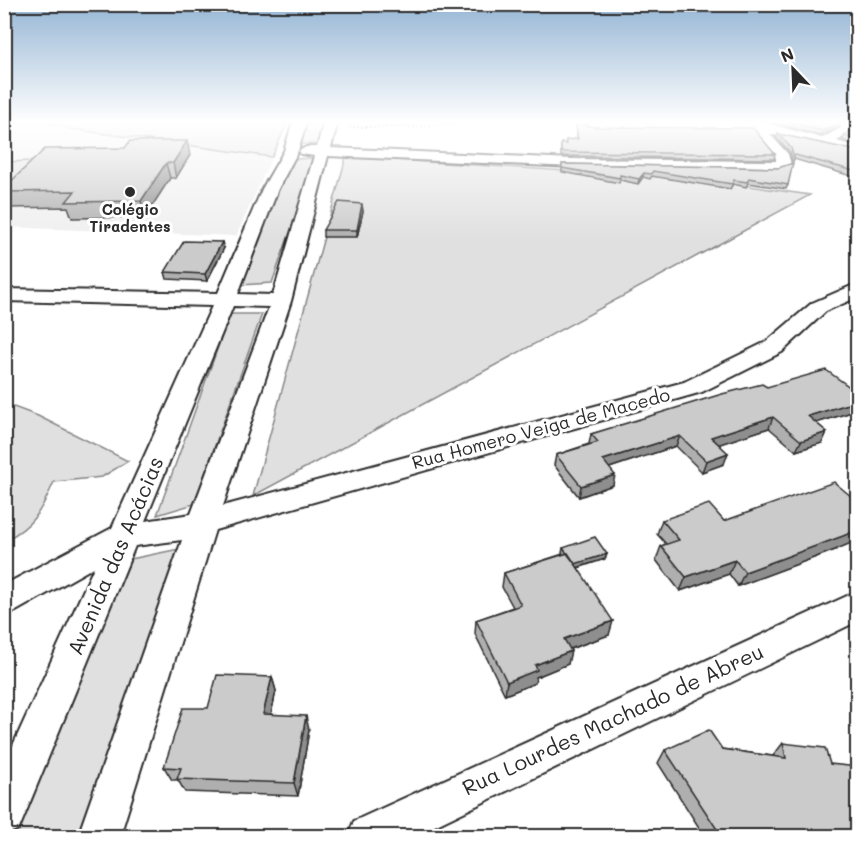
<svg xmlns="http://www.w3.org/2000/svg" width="862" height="841" font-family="Mali,sans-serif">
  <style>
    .built { fill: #efefef }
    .green { fill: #e0e0e0; stroke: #868686; stroke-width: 1.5 }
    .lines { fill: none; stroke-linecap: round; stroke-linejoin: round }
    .minor-casing { stroke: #2b2b2b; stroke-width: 4 }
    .path { stroke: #2b2b2b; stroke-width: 2; stroke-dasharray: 2 2; stroke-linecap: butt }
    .minor { fill: #fff; fill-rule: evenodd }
    .wall { fill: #afafaf; stroke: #2b2b2b; stroke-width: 1.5 }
    .shaded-wall { fill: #8e8e8e; stroke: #2b2b2b; stroke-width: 1.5 }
    .building { fill: #cbcbcb; stroke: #2b2b2b; stroke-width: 1.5 }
    .poi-dot { fill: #2b2b2b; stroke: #fff; stroke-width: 2 }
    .labels { text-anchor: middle; stroke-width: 6; stroke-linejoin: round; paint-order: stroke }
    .far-poi-label { font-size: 15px; font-weight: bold; fill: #2b2b2b; stroke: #fff }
    .street-label { font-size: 18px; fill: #2b2b2b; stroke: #fff }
    .near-street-label { font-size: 21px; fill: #2b2b2b; stroke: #fff }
  </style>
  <rect width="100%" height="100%" fill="#fff"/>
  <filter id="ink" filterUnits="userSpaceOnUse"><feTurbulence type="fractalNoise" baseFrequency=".0167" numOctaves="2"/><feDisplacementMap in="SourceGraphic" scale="12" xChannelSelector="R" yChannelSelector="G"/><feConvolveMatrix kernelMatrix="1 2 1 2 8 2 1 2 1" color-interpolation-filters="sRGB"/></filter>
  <g filter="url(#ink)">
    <path class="built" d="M5,121h38l28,8 201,28 -36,79 -231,-9z"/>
    <path class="green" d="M43,121h245l-16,36 -201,-28z
      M307,121h18l-7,23h-20z
      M346,157l362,23 102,15 -557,301z
      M316,158l-44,125 -31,2 50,-126z
      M33,161l-27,27h-1l-1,-26z
      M230,314h32l-68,190 -37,11z
      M5,389l3,16 30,11 90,45 -26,16 -48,5c-12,27 -21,45 -49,58z
      M179,549l-98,287h-67l117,-277z"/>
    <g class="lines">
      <g class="minor-casing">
        <path id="minor" d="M293,121h14l-9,30 -20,38 -40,105 35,1 41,-139 -13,-2 -2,-3 7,-4h11l7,-26h14l-7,27 243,11 202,2v-3l-23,-28 -159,-1 -7,-4 7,-4h165l63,17 19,-10 -2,-7h14l2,9 -18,11 21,6v8l-88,-21 18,20 3,10 -2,3 -12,3 -203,-3 -246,-11 -37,145 -68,205 461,-124 82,-40 46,-39 46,-20v14l-32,14 -44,41 -80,40 -487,138 -95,306h-42l104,-296 -47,6 -116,283 -15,6v-70l90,-198 -78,44 -12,4v-30l108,-57 100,-222 -208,-5v-12l214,4 44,-104 22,-38zM233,306l36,1 -78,207 -46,7z
          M858,591v30l-444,215h-66l6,-15z"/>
      </g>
      <path class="path" d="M545,121l32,4
        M350,124l16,-3
        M349,127h66l56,-6"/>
      <use href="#minor" class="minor"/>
    </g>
    <path class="wall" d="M768,121h72l-2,6 -16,9z
      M855,121h3v24l-15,-5 1,-4 12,-8z
      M576,124l19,3 180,27 -1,5 -213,-3v-13l4,1 1,-4 11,-1z
      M778,134l80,17v27l-64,-19 -1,3 -3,-10 -13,-14z
      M190,155l-14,23h-6l-25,39 -73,1 -4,-11 -61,1 -3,-7v-13z
      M562,164l216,4 10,17 -2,4 -38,-6 -2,4 -13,-3 -3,5 -78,-13 -2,3 -7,-2 -5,7 -18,-4 -1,3 -57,-11z
      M363,211l-6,26h-34v-7z
      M224,248l-17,33 -40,-2 -2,-7z
      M767,387l91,23 -42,13 11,9 -5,11 -26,8 -27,-23 -50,16 5,20 -22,8 -26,-26 -67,22 4,17 -34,12 -25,-32 2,-10 33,-11 2,-10z
      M662,520l62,1 111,29 -97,36 -9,-12 -49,17 -24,-31 5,-14 5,-2 -9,-10z
      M563,548l44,6 -2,5 -27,9 31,67 -39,14 -2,15 -32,13 -1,6 -30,12 -30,-61 1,-14 37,-13 -11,-20 2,-14 59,-19 -1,-1z
      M272,677l4,14 -5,23 38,16 -11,66 -113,-4 -7,-12h-6l-8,-13z
      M783,743l47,21 28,73h-153l-47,-74 7,-13 57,-1 51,7z"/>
    <path class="shaded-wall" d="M840,123l-2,4 -16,9 1,-5z
      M187,141l3,14 -14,23 -3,-15z
      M166,163l4,15 -25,39 -4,-16z
      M644,173l-1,4 -5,7 1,-5z
      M362,204l1,7 -6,26v-7z
      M222,242l2,6 -17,33 -2,-7z
      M858,401v9l-55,17 5,-11z
      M773,417l-4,11 -61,20 3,-11z
      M827,432l-5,11 -26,8 5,-10z
      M680,436l-4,10 -76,25 3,-11z
      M728,453l-4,11 -22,8 4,-11z
      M615,475l-2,10 -34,12 2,-11z
      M858,530v10l-23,10 -97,36 7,-14z
      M607,554l-2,5 -32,10 1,-5z
      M735,560l-6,14 -49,17 6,-14z
      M613,621l-4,14 -48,17 3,-13z
      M571,651l-3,13 -32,13 -1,6 -30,12 2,-13 28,-17z
      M272,677l4,14 -8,37 -5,-14z
      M306,716l3,14 -11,66 -4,-13z"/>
    <path class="building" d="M785,121h55v2l-17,8z
      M576,124l19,3 158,1 22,26 -214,-2v-9l5,1v-4l12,-1z
      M858,127v13l-14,-4z
      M778,134l80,17v21l-63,-17 -1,3 -3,-10z
      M130,141h57l-14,22h-7l-25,38 -75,1 9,-11 -71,1v-4l41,-39 80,-1z
      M793,163l-5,22 -39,-7 -2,4 -13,-2 -2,4 -79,-13 -2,3 -7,-1 -5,6 -19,-4v3l-58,-10v-4l216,4z
      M339,202l23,2 -5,26h-34z
      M184,241l38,1 -17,32 -40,-2z
      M826,370l32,23v8l-50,15 19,16 -26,9 -28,-24 -62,20 17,16 -22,8 -26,-25 -77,24 12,15 -34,11 -25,-31 42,-13 -7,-8 131,-40 40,-10 5,3z
      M834,482l24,20v28l-15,6 -98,36 -10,-12 -49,17 -25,-31 18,-6 -17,-20 47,-16 15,17z
      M595,537l12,17 -32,10 -12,-16z
      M568,553l45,68 -49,18 7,12 -36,14 2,5 -30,12 -31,-62 45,-15 -17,-32z
      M217,675l55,2 -9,37 43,2 -12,67 -117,-4 4,-11 -17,-1 19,-59h25z
      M709,730l13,19 64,9 -3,-15 42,5 5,16 28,3v70h-136l-57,-87z"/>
  </g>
  <linearGradient id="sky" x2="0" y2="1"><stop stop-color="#94b5d4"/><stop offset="0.51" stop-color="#fff"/><stop offset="1" stop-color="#fff" stop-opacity="0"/></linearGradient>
  <rect width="862" height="239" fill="url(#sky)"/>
  <circle class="poi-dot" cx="130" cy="192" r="6"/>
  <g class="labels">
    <g class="far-poi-label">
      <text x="130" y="215">Colégio<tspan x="130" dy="17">Tiradentes</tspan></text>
    </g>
    <g class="street-label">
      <text transform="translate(541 429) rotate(-15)" y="6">Rua Homero Veiga de Macedo</text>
    </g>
    <g class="near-street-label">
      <text transform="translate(116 556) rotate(-67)" y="7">Avenida das Acácias</text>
      <text transform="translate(613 720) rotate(-25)" y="7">Rua Lourdes Machado de Abreu</text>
    </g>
  </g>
  <rect width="862" height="841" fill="none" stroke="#fff" stroke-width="24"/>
  <rect x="12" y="12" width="838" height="817" fill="none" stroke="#2b2b2b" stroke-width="2" filter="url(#ink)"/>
  <g transform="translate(793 69) rotate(337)" stroke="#ffffff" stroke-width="4.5" paint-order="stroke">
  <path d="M0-4.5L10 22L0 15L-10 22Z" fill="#2b2b2b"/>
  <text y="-9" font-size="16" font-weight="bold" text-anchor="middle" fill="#2b2b2b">N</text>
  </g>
</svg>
